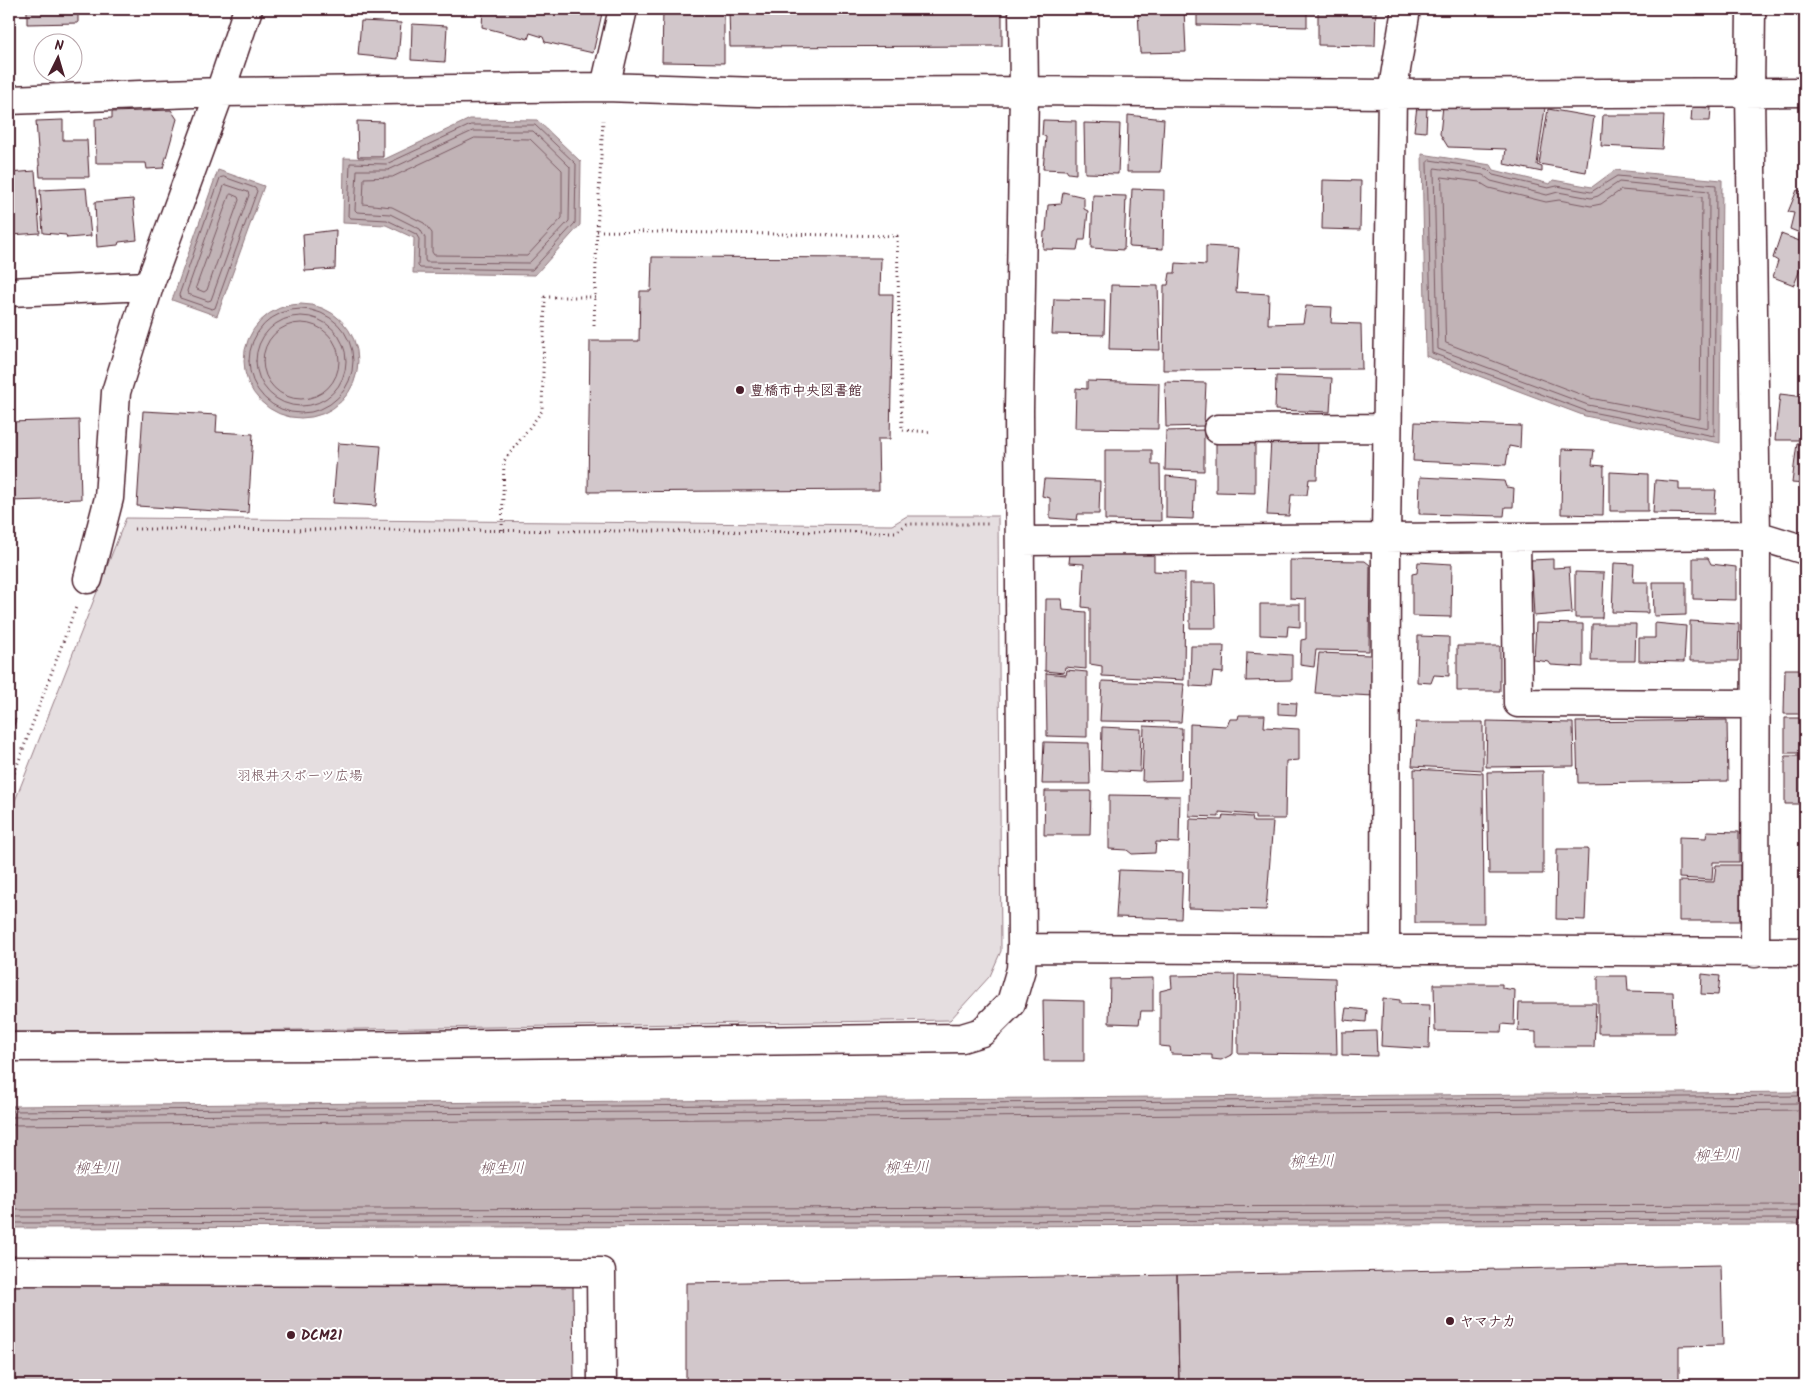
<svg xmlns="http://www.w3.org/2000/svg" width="1814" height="1394" font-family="Kalam,'Klee One',sans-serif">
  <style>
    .green { fill: #e5dee0; stroke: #987e86 }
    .water { fill: #c1b3b6; stroke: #91787e }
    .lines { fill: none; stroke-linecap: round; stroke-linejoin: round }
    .shore { stroke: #7a5a63; stroke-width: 1 }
    .building { fill: #d2c7cb; stroke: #4a1f2b }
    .minor-casing { stroke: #4a1f2b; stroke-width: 31 }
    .path { stroke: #4a1f2b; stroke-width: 3; stroke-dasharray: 1 4; stroke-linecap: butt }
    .minor { stroke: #fff; stroke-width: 28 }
    .poi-dot { fill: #4a1f2b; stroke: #fff; stroke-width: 2 }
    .labels { text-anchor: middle; stroke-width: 4; stroke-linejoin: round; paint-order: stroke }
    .poi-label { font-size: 14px; font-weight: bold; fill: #4a1f2b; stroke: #fff; text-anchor: start }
    .park-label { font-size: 14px; fill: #714f58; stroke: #fff }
    .water-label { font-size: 15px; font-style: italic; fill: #74535c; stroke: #fff }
  </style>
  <rect width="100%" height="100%" fill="#fff"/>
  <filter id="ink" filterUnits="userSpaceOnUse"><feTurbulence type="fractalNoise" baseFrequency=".02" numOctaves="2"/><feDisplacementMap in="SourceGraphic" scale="10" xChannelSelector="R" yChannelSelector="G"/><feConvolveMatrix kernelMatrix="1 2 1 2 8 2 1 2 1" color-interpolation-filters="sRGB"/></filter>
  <g filter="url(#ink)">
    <path class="green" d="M907,516h91l3,435 -11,25 -40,44 -717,11 -224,1v-216l117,-298 766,7z"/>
    <path class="water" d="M470,119l67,1 44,42 -1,63 -45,50 -122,-2 1,-35 -28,-13 -43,-2 1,-65 41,1z
      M1422,154l69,11 3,5 56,14 3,-4 39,7 23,-17 107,10 -2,263 -135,-27 -159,-60z
      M218,170l46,16 -47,130 -45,-16z
      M244 361a57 57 0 1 1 114 0a57 57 0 1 1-114 0Z
      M1805,1092v132l-1796,4v-122z"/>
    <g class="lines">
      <path class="shore" d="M471,125h64l41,39 -1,59 -43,47 -112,-2 -2,-2 1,-27 -3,-5 -29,-14 -36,-2 -3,-2 2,-53 36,1z
        M473,131h60l37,36 -1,54 -40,42 -103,-1 -1,-2v-22l-5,-9 -30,-15 -33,-2 -2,-2 2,-40h31z
        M475,138l55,1 32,31v48l-35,38 -93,-1 -2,-3v-19l-8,-10 -32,-16 -29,-3 1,-26 28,-1z
        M1430,160l57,9 6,6 55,13 9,-2 34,6 26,-16 99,9 -2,251 -128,-25 -154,-58 -5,-190z
        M1435,168l48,7 8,6 56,14 11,-3 33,6 7,-2 21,-14 90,9 -1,237 -120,-23 -150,-56 -4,-179z
        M224,177l31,11 2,3 -42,117 -3,1 -32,-11 -1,-3 41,-117z
        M1442,177l37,5 10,6 57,14 13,-2 32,6 10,-2 20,-14 81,7 -2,222 -110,-21 -144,-55z
        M227,185l21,7 1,3 -38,105 -3,1 -20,-7 -1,-3 37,-105z
        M231,194l7,3 1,3 -32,90 -3,2 -7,-3 -1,-2 33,-91z
        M249 361a52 52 0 1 1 104 0a52 52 0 1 1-104 0Z
        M256 361a45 45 0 1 1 90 0a45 45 0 1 1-90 0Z
        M263 361a38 38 0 1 1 76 0a38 38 0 1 1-76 0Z
        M9,1111l1796,-15
        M9,1117l1796,-14
        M9,1125l1796,-15
        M9,1210l1796,-5
        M9,1217l1796,-5
        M9,1223l1796,-4"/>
    </g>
    <path class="building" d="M27,9h51v14l-51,1z
      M483,9h120l-10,44 -48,-11 -2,-5 -13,-4 -2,6 -46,-12z
      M663,9h61v54l-62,-1z
      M729,9h273v37l-272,1z
      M1138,9h46l2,43 -46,1z
      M1197,9h110v18l-110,-2z
      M1318,9h58l-1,37 -57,-1z
      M361,21l40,2 -3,36 -40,-4z
      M412,24l35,2 -2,36 -34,-2z
      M1417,106l10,1 -1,25 -12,-1z
      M1443,106l102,2 -8,57 5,2v5l-38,-8 2,-15 -58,-2 -8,-13z
      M1692,107l19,1 -1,13h-19z
      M1548,109l46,8 -8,55 -47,-8z
      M171,110l6,9 -14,49 -16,1 -1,-6h-50l-1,-44 17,-1v-6z
      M1128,115l36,4 -3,53h-34z
      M1603,115h61l-2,34 -61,-3z
      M63,120v20h24l2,37h-49l-4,-56z
      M1043,120l33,1v53l-8,-1 -2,-3 -23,-1 3,-32 -4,-2z
      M357,121l26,1v35h-25z
      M1084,123l36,1 -2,50 -33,-1z
      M35,171l5,62 -29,2 -2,-20v-42z
      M1323,180l38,1 -1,49 -38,-1z
      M86,188l5,48 -24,2 -1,-3 -23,-2 -3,-43z
      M1132,189l32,1 -1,59 -34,-2z
      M1797,190l8,3v42l-15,-6 4,-16 -6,-1z
      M1063,192l21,5v12l4,2 -3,29h-6l-2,10 -34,-1 1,-17 2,-1 2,-26 13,-1z
      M1093,195l33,1 -2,54 -33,-2z
      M133,199l4,41 -18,2 -1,3 -21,2 -2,-45z
      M336,230l-1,39 -30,2 -2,-37z
      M1781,234l24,9v14l-11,28 -21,-8 5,-16 -5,-3z
      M1206,246l33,2 -3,44 33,2 -1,30 35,-1 3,-17 26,1 -1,16 30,1 1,45 -199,1 1,-85h4l2,-12h5l1,-10 30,2z
      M652,257l229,1 -1,36h13l-3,145h-12l1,51 -291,2 2,-151h49l1,-50h11z
      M1111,285l47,1 2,64 -51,-1z
      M1054,299l51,1 -1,35 -52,-1z
      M1276,376l56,2 -2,34 -55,-2z
      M1087,381l72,2 -1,46 -83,-1 1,-40 11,1z
      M1165,382l41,1 -2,43 -38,1z
      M1780,394l25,3v43h-30z
      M143,411l74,4 -1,17 37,2 -5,79 -111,-7z
      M79,420l2,79 -72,2v-79z
      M1415,422l106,4 -1,22 -11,-2 -3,19 -93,-4z
      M1204,430v41l-39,-1 1,-39z
      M1271,439l47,1 -1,39h-8l-2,16h-16l-2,21 -22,-1z
      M338,443l43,3 -5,60 -43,-3z
      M1216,443h39v50l-39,-1z
      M1797,443h8v41l-13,-1z
      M1562,449l32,1 -2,15 12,1 -1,49 -42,-1z
      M1105,450h47v15h8l1,56 -56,-1z
      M1610,472l38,2v37h-38z
      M1166,476l29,3 -2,40 -27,-1z
      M1420,477l84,4 2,6 8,1 -1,19h-8l-1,9 -85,-2z
      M1044,479l56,2 -1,33h-21l-1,6 -27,-2v-20l-8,-2z
      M1655,480l24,2v8h37l-2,24 -61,-1z
      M1070,554l84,1v16l31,2 -1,107 -82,-4v-10l-12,-2v-56l-8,-1 2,-43 -15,-1z
      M1693,558h15l3,6 25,3v33l-43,-1z
      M1553,559v9l16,-1 3,46 -38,3 -3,-56z
      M1290,560l75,1 5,4 -1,86 -53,-1 -2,17 -14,-2 1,-25 5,-1v-40l-16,-1z
      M1418,562l34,2 -1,53 -39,-1v-42l5,-1z
      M1614,563l20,1 -1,18h15v31l-36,-1z
      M1575,572l29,1 -2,45h-27z
      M1653,582h33v33l-32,1z
      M1190,583h25l1,45h-26z
      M1046,599h16l1,11 23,2v57l-21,-2 -1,6 -19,-2z
      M1260,604h40v23l-12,-1 -1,10 -27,-1z
      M9,611h2l3,79h-5z
      M1690,621l49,3 -1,37h-48z
      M1536,623l47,1v43l-32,-2 -2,-3 -15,-2z
      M1655,623l31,3 -2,36 -45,-1v-23h16z
      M1592,624h44l-1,37h-44z
      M1418,636l31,1v39l-15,-1 -3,8 -14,-1z
      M1191,646h33l-1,27 -10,-1 -2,15 -21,-1z
      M1457,646h43v45h-43z
      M1247,652l45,3v25l-46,1z
      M1319,653l51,2 5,4 -1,37 -59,-3z
      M1785,669h20v45h-21z
      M1067,670l20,2v65l-40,-1 -1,-63 20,2z
      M1102,681l82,3 -3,38 -81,-1z
      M1278,702l19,1 -1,12 -18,-1z
      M1239,715h26l-1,12 35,2v31l-13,1 -1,58h-30v-4l-36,-3v5l-30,-1 1,-92 37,2 3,-7h8z
      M1785,718h20v35h-20z
      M16,719l-7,21v-20z
      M1727,720l1,61 -150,2 -2,-61z
      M1487,721l86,2 1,43 -88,1z
      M1416,722h67v48l-71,-4z
      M1144,726l38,2 -1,52 -39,1z
      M1102,727l39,2 -1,43 -39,-2z
      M1044,742l45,1 1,41h-48z
      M1785,756h20v48h-20z
      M1414,769l69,4 1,150h-69z
      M1543,771v103h-54l-2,-102z
      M1045,791h46l-1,44h-46z
      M1109,795l71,1 -1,47 -23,-1 -1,11 -23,1 -5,-4 -18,-1z
      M1223,815l29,2 1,5h20l-7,88 -78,-2 2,-89 32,1z
      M1707,831l32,1v30h-26l-1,18 -33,-2v-41l27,1z
      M1557,849h31l-3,71 -29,-1z
      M1716,865h24v56h-61v-40l35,1z
      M1119,870l64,2 -2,47 -65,-2z
      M1702,974l18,2 -2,19 -17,-1z
      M1235,975l-2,79 -12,6 -9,-1v-4l-41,-1 -1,-7 -10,-1v-55l12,-3 -1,-12z
      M1238,975l97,3 2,76 -99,-1z
      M1598,976h29l1,15 45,1 2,41h-77z
      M1153,978v33h-12l-2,13 -30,-1 1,-44z
      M1434,984h68v4l13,2 -1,35 -12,-1 -1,8 -66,-1z
      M1383,998l17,2v4l30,1 -1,44 -48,-3z
      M1043,1000l41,1v60h-40z
      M1519,1003h77l-2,44h-58v-15l-18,-1z
      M1346,1008l21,2 -1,12 -22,-2z
      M1376,1031l1,25 -35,-1v-23z
      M1721,1265l2,80 -44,1v39h-500l-2,-110z
      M1177,1275l2,110h-493v-102z
      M573,1284l1,101h-565v-100z"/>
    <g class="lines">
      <g class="minor-casing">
        <path id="minor" d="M1751,9l-1,83 6,443 -1,418
          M605,87l18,-78
          M9,100l211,-8 385,-5 153,5 266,-1 368,3 413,-2
          M9,292l140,-6
          M1218,429l169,-1
          M1516,537l2,166 237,1
          M1021,541l735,-6 49,15
          M88,579l21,-81 7,-106 33,-106 71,-194 28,-83
          M1022,948l783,4
          M1385,950l1,-413 6,-443 14,-85
          M9,1047l330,-1 623,-8 20,-6 29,-29 10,-34 1,-21 -3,-538 5,-319 -1,-82
          M9,1271l592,1 1,113"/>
      </g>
      <path class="path" d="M597,231l300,5 5,194 29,2
        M594,325l3,-94 6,-111
        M134,529l762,3 11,-8h81
        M502,530l2,-69 38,-50 3,-114h50
        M9,787l67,-180"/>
      <use href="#minor" class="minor"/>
    </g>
  </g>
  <g class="poi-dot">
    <circle cx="740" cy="390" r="5"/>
    <circle cx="1450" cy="1321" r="5"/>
    <circle cx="291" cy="1335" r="5"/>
  </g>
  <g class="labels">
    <g class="poi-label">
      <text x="750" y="395">豊橋市中央図書館</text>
      <text x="1460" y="1326">ヤマナカ</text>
      <text x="301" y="1340">DCM21</text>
    </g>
    <g class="park-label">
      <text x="300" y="780">羽根井スポーツ広場</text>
    </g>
    <g class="water-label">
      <text transform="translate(1717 1155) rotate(-1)" y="5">柳生川</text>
      <text transform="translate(1312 1161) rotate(-1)" y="5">柳生川</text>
      <text transform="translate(907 1167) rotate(-1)" y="5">柳生川</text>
      <text x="97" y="1173">柳生川</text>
      <text x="502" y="1173">柳生川</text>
    </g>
  </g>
  <rect width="1814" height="1394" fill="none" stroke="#fff" stroke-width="30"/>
  <rect x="15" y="15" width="1784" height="1364" fill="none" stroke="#4a1f2b" stroke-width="2" filter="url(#ink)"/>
  <g transform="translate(58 58) rotate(5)"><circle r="24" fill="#ffffff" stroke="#b7a5aa"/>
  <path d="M0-4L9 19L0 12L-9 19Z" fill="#4a1f2b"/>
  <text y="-8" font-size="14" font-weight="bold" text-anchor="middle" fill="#4a1f2b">N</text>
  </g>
</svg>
